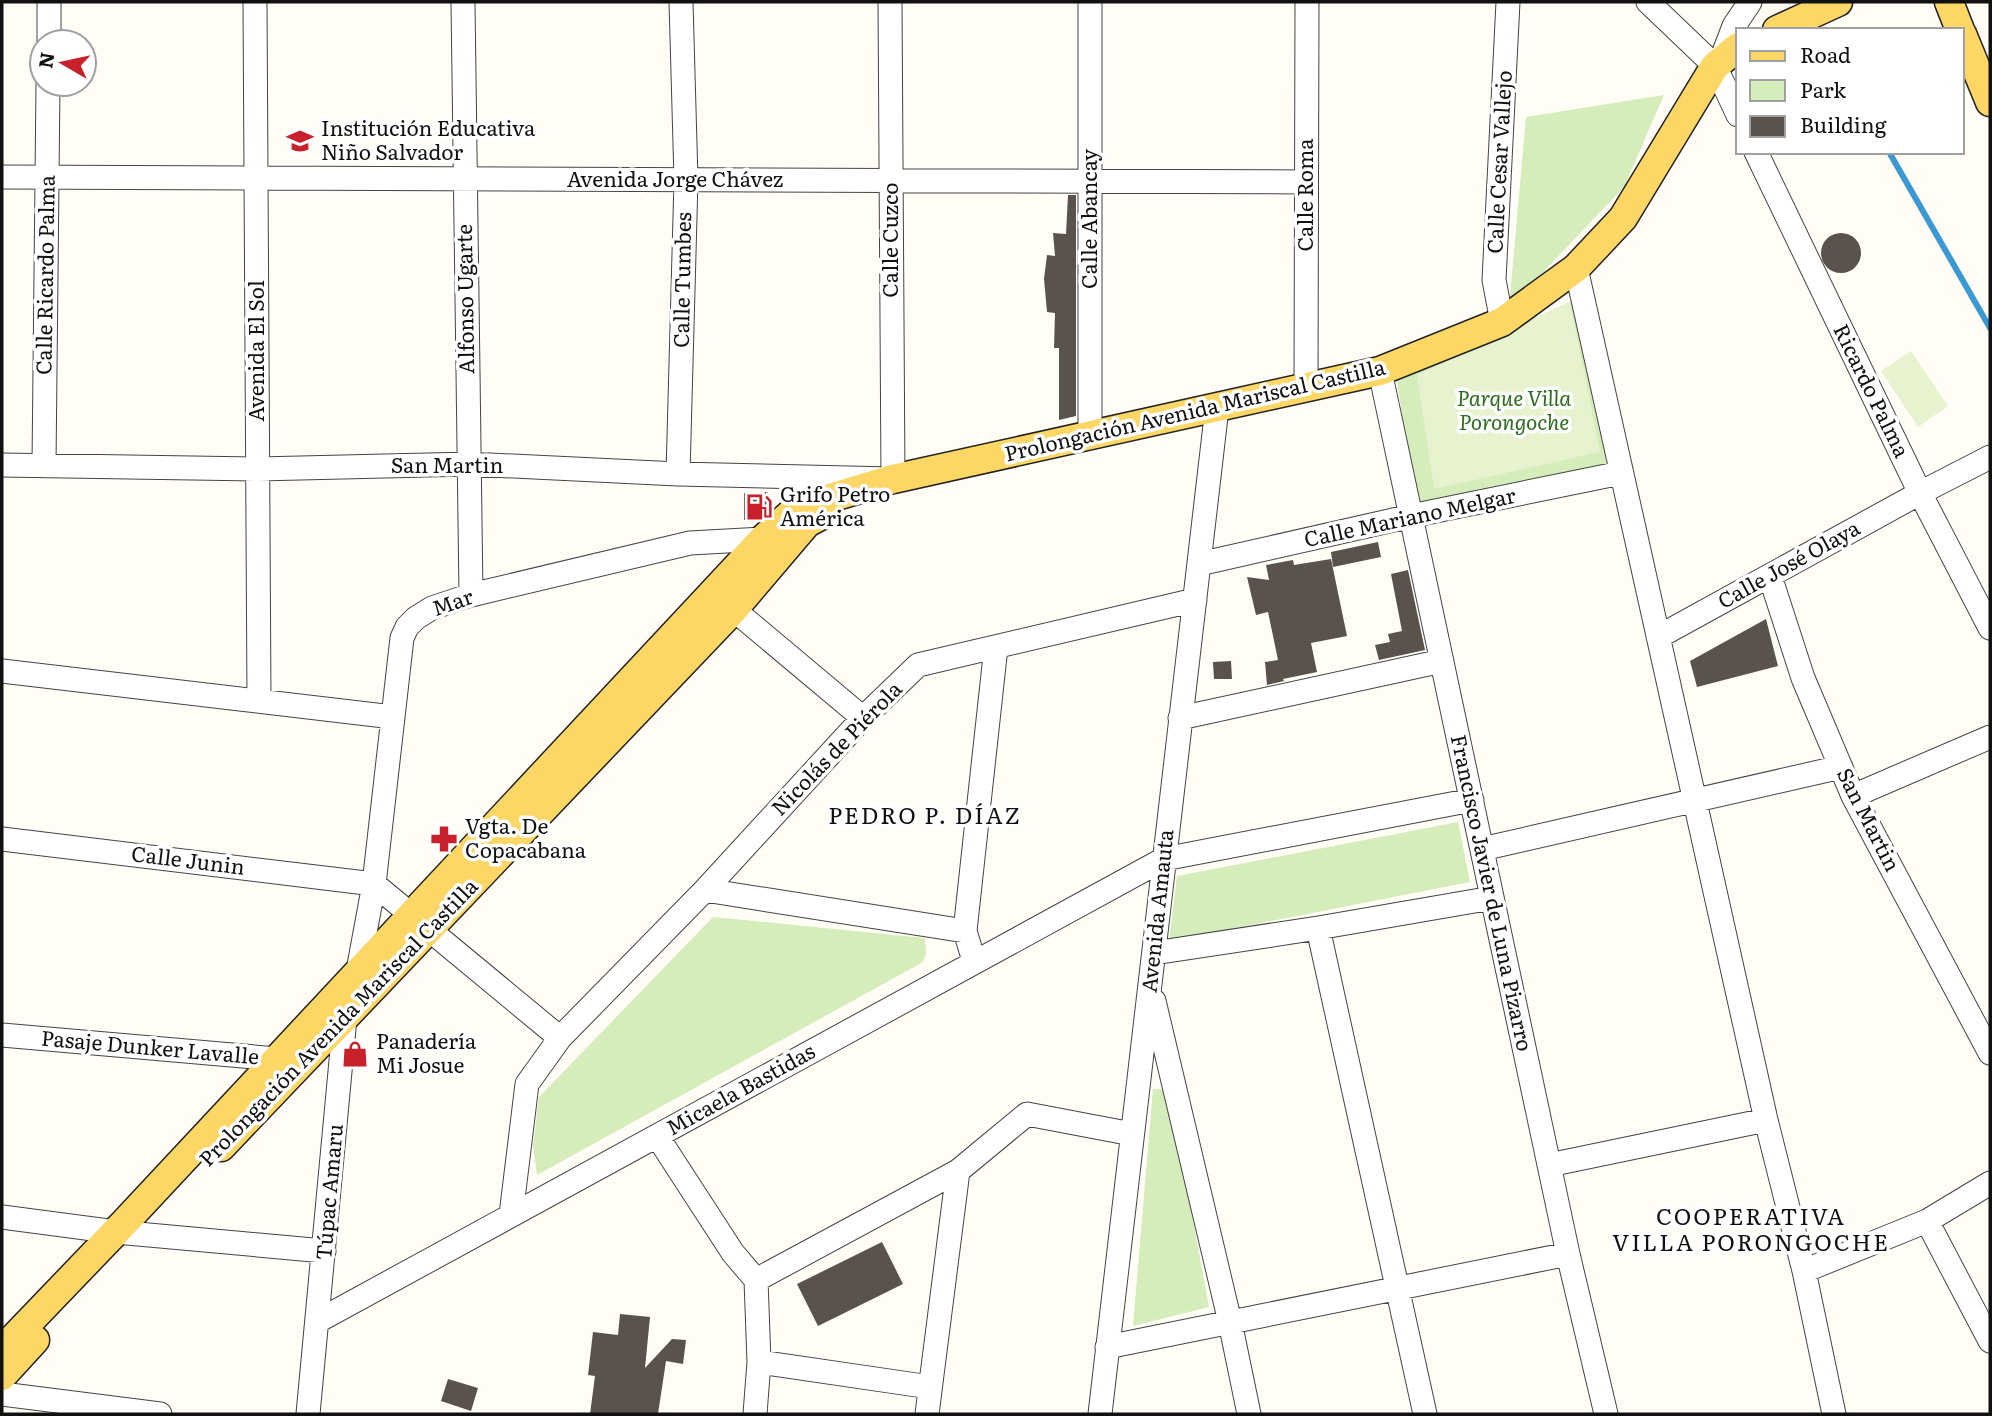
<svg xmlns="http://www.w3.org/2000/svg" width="1992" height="1416" font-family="Literata,serif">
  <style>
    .green { fill: #d5ecbb }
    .pitch { fill: #e6f3ce }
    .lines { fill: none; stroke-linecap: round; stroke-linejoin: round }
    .stream { stroke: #3a98d3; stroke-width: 6 }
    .building { fill: #5a524c }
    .minor-casing { stroke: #444; stroke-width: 25 }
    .major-casing { stroke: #222; stroke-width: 31 }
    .minor { stroke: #fff; stroke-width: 23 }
    .major { stroke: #fdd766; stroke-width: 28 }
    .labels { text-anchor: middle; stroke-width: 7; stroke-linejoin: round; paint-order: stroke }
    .poi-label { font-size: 21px; fill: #111; stroke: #fff; text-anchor: start }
    .street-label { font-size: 21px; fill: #111; stroke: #fff }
    .park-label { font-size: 21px; font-style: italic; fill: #2e6d1d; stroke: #fff }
    .neighbourhood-label { font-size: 23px; letter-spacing: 2px; fill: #111; stroke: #fff }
  </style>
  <rect width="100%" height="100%" fill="#fffdf5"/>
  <path class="green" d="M1664,95l-40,92 -115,121 17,-191z
    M1572,301l36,166 -192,44 -19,-130z
    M1458,822l12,60 -301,59 8,-65z
    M713,917l212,21 1,16 -3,8 -386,213 -4,-30 6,-48z
    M1153,1089h16l40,218 -76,19z"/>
  <path class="pitch" d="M1570,302l30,150 -166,37 -17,-114z
    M1911,351l37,55 -30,21 -37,-56z"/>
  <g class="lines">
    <path class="stream" d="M1889,152l101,176"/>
  </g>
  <path class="building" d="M1068,195h8v221l-17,4v-72h-5l1,-35 -8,-1 -3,-33 3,-24 8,1 -2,-23 13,1z
    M1821 253a20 20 0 1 1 40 0a20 20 0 1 1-40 0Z
    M768,492l1,19 -10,9h-15v-27z
    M1378,542l3,15 -48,10 -2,-15z
    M1331,559l16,77 -36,7 6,29 -34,7 1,2 -17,4 -2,-23 13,-2 -10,-48 -12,3 -9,-38 22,3 -3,-15 27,-5 1,5z
    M1408,570l17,80 -46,10 -4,-15 15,-3 -2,-8 14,-3 -11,-57z
    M1766,619l12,47 -81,21 -7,-26z
    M1231,661l1,18h-18l-1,-17z
    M882,1242l21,42 -85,42 -21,-42z
    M620,1314l30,3 -5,51 27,-29 14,1 -3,24 -17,-3 -8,53h-68l5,-38 -7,-1 5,-43 25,3z
    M448,1379l30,9 -7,23 -30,-10z"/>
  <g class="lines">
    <g class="minor-casing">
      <path id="minor" d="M255,2l4,699
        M463,2l8,593
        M1090,2v434
        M1648,2l67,64 23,49
        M49,42v-40
        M1721,60l13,-34 16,-24
        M1756,152l164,341 70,135
        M2,177l1304,5
        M1576,268l190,852 38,151 30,143
        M1502,322l-8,-42 14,-278
        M1380,371l188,883 38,160
        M1306,388l1,-386
        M2,465l256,4 212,-5 208,10 215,5 -3,-477
        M44,465l4,-381
        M678,474l8,-294 -5,-178
        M1199,564l212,-48 210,-43
        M1770,576l33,102 50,118 137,257
        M721,599l142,119
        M1658,637l262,-144 70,-36
        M2,671l391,46
        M1180,718l262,-57
        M1853,796l137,-59
        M2,839l372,45
        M1482,849l359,-82
        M374,884l186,154 -33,46 -16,131
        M705,890l260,41
        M1318,928l107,486
        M1154,953l164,-25 174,-30
        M974,961l-9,-30 31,-284
        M357,976l17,-92 28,-246 5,-11 9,-9 16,-10 39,-13 219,-52 73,-4
        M1154,1001l76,321 19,92
        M2,1035l275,24 11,9
        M560,1038l145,-148 158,-172 55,-53 277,-65
        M657,1136l76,117 23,27 202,-109 69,-57 105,20
        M1549,1165l217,-45
        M2,1217l114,15 208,19
        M1927,1221l63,120
        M1804,1271l123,-50 63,-38
        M318,1321l846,-462 308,-59
        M1107,1347l461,-93
        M759,1362l171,25
        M2,1394l158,20
        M308,1414l37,-396 2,-9
        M755,1414l4,-52 -3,-82
        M927,1414l31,-243
        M1100,1414l117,-1006"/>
    </g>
    <g class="major-casing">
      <path id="major" d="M1949,2l11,28
        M1777,30l61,-28
        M1962,34l28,68
        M221,1147l512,-537 74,-87 15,-8
        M2,1350l123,-128 638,-683 34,-31 96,-29 487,-108 122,-49 74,-54 47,-50 92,-152 23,-19
        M2,1376l33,-36"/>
    </g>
    <use href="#minor" class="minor"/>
    <use href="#major" class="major"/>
  </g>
  <defs>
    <g id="school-bare" transform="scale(2.1)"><path d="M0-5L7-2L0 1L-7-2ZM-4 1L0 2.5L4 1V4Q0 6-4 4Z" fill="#c8212b" stroke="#fff" stroke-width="2.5" paint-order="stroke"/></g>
    <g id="fuel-bare" transform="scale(2.1)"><path d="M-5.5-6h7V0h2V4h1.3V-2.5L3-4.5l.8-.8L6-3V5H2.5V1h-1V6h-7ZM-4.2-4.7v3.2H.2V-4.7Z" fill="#c8212b" stroke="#fff" stroke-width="2.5" paint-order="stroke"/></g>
    <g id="pharmacy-bare" transform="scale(2.1)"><path d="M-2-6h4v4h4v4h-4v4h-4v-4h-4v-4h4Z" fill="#c8212b" stroke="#fff" stroke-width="2.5" paint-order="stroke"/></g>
    <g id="shop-bare" transform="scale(2.1)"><path d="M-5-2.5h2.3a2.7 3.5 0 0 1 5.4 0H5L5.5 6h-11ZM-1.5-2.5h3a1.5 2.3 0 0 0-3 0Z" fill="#c8212b" stroke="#fff" stroke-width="2.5" paint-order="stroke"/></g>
  </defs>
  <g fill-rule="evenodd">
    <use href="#school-bare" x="300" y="141"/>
    <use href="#fuel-bare" x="759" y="507"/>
    <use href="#pharmacy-bare" x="444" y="839"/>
    <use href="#shop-bare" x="355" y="1054"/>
  </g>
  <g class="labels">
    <g class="poi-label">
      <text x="321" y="136">Institución Educativa<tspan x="321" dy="24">Niño Salvador</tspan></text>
      <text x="780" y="502">Grifo Petro<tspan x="780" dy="24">América</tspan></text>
      <text x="465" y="834">Vgta. De<tspan x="465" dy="24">Copacabana</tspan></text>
      <text x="376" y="1049">Panadería<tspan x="376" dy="24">Mi Josue</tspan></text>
    </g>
    <g class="street-label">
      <text transform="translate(1500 162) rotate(-87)" y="7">Calle Cesar Vallejo</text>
      <text x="675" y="187">Avenida Jorge Chávez</text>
      <text transform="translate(1306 195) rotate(-90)" y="7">Calle Roma</text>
      <text transform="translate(1090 219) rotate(-90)" y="7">Calle Abancay</text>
      <text transform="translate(891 240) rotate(-90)" y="7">Calle Cuzco</text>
      <text transform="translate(46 275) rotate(-89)" y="7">Calle Ricardo Palma</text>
      <text transform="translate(683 280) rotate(-89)" y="7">Calle Tumbes</text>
      <text transform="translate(466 299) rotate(-91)" y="7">Alfonso Ugarte</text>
      <text transform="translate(257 351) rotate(-90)" y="7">Avenida El Sol</text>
      <text transform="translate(1871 391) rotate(64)" y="7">Ricardo Palma</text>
      <text transform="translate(1195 411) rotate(-13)" y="7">Prolongación Avenida Mariscal Castilla</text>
      <text x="447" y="473">San Martin</text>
      <text transform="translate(1410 518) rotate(-12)" y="7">Calle Mariano Melgar</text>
      <text transform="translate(1789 565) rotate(-29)" y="7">Calle José Olaya</text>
      <text transform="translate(453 603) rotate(-19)" y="7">Mar</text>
      <text transform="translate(837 749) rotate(-46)" y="7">Nicolás de Piérola</text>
      <text transform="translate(1868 820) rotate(63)" y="7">San Martin</text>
      <text transform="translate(188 861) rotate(7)" y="7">Calle Junin</text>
      <text transform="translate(1491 893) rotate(78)" y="7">Francisco Javier de Luna Pizarro</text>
      <text transform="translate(1158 911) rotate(-84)" y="7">Avenida Amauta</text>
      <text transform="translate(339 1023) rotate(-46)" y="7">Prolongación Avenida Mariscal Castilla</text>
      <text transform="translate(150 1048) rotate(5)" y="7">Pasaje Dunker Lavalle</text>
      <text transform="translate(741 1090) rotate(-29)" y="7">Micaela Bastidas</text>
      <text transform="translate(330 1192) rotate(-85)" y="7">Túpac Amaru</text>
    </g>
    <g class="park-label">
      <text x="1514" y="406">Parque Villa<tspan x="1514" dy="24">Porongoche</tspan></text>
    </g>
    <g class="neighbourhood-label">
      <text x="925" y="824">PEDRO P. DÍAZ</text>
      <text x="1751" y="1225">COOPERATIVA<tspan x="1751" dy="26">VILLA PORONGOCHE</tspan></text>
    </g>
  </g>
  <rect width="1992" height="1416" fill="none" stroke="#111111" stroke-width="7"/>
  <rect x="1736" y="28" width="228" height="126" fill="#ffffff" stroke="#a0a0a0" stroke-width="2"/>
  <rect x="1750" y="51" width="35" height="10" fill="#fdd766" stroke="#a0a0a0" stroke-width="2"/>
  <text x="1800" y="63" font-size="21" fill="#111111">Road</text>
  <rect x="1750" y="80" width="35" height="21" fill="#d5ecbb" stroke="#a0a0a0" stroke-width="2"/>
  <text x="1800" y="98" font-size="21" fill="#111111">Park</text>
  <rect x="1750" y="116" width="35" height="21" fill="#5a524c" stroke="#a0a0a0" stroke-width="2"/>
  <text x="1800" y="133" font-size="21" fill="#111111">Building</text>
  <g transform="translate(63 63) rotate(279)"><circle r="33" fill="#ffffff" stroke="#a0a0a0" stroke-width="2"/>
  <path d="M0-5L12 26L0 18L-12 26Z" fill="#c8212b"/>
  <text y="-10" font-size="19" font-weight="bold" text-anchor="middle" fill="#111111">N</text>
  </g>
</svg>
